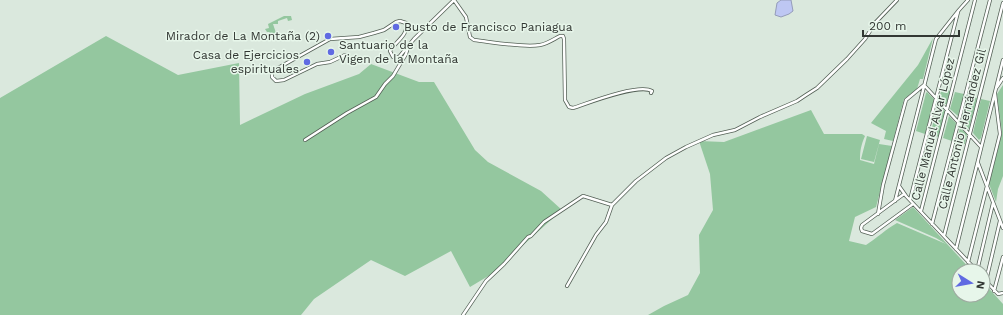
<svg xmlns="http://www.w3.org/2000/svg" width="1003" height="315" font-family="'Work Sans',sans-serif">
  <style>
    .green { fill: #94c79f }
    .water { fill: #bec7f3; stroke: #949cb9 }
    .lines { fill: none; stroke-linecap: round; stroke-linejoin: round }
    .street-casing { stroke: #546056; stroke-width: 4 }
    .street { stroke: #fff; stroke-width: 2.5 }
    .poi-dot { fill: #606ae2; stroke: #e7f6ea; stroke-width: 1.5 }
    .labels { text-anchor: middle; stroke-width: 3; stroke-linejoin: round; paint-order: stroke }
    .poi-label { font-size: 12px; fill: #323733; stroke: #e7f6ea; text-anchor: start }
    .street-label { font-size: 12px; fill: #323733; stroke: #e7f6ea }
  </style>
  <rect width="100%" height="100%" fill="#dae8dd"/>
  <path class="green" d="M284,16h7l1,4 -4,1 -1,-3 -9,3v3h-5l3,9 -5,2 -2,-3h-2l-2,-3 4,-1 -1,-4z
    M106,36l72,39 61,-12 1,62 65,-31 54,-20 12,-10 48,18h15l41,68 13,12 53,29 21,19 -72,65 -20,12 -19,-36 -46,25 -34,-16 -57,39 -13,16h-301v-217z
    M933,38l-10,41h-3l-3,10 -13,10 -11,42 -9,-2 2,-8 -15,-8 47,-58z
    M1003,85v91l-5,13 -2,13 -7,-18 13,-51 -5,-39z
    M942,88l8,3 -3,13h-2l-6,-6z
    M927,92l7,7 -9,35 -9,-3 10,-38z
    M955,92l9,2 -6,22 -8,-7z
    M968,95l9,3 -8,31 -7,-8z
    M981,99l9,2 -9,37 -2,2 -6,-7z
    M938,104l7,7 -6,26 -9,-2z
    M811,110l13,24h38l3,2c-4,9 -5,15 -5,24l14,4 5,-20 13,2 -16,61 -21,10 -6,24 17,4c11,-7 20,-16 31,-22l49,21 -10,-6 -41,-18 18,-13 59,64h-13v24h24v-13l20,22v11h-355l16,-9 24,-11 12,-22 -1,-38 14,-25 -3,-36 -11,-33 25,1z
    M949,116l7,7 -4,18 -9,-3z
    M960,128l7,6 -2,10 -9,-2z
    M867,136l13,4 -6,22 -13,-3z"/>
  <path class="water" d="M781,0h10l2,11 -4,3 -8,3 -6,-2 2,-12z"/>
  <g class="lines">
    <g class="street-casing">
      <path id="street" d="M454,0l12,17 4,20 4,3c18,2 49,8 66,5 7,-1 14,-6 20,-9h3l1,3 1,61 4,7 4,1c15,-5 66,-25 79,-17l-1,2
        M345,55l-15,7 -13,2 -33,16 -8,1 -4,-4v-5l6,-4 52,-29 29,-2 15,-4 10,-3 12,-8 4,-1 6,2c3,12 -11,19 -16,28l3,6h6l15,-18 40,-39
        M997,87l6,-9
        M305,140l42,-27 29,-16 9,-13 8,-8 13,-22 2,-7
        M978,163l25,65
        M899,186l7,10 71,75
        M904,194l-42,31 -1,3 1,3 10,3 41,-30
        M910,200l48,-188
        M895,201l41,-162 23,-29 9,-10
        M921,211l54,-211
        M878,214l5,-29 23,-85 18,-15 57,62
        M932,224l58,-224
        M944,236l59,-233
        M956,249l47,-189
        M968,262l32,-128 -5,-40
        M977,271l16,-68
        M983,278l15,16 5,-1
        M986,281l14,-60
        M567,286l29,-51 10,-13 6,-17 24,-24 30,-23 20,-11 27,-12 22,-5 25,-13 37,-16 9,-6 11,-7 30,-29 18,-20 10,-16 22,-23
        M994,291l9,-34
        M463,315l23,-34 18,-17 24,-27 3,-1 13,-14 39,-26 29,9"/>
    </g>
    <use href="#street" class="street"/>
  </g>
  <g class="poi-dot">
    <circle cx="396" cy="27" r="4"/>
    <circle cx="328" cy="36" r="4"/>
    <circle cx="331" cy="52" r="4"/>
    <circle cx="307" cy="62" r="4"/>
  </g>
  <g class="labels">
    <g class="poi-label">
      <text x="404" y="31">Busto de Francisco Paniagua</text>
      <text x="320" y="40" text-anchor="end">Mirador de La Montaña (2)</text>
      <text x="339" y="49">Santuario de la<tspan x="339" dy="14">Vigen de la Montaña</tspan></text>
      <text x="299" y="59" text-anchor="end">Casa de Ejercicios<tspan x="299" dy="14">espirituales</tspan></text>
    </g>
    <g class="street-label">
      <text transform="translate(933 129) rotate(-76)" y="4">Calle Manuel Alvar López</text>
      <text transform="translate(962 129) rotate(-76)" y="4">Calle Antonio Hernández Gil</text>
    </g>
  </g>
  <g transform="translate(971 283) rotate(101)"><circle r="19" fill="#e7f6ea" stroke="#9faaa1"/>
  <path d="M0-3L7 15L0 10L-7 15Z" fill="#606ae2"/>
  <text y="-6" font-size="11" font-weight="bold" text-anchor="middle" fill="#323733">N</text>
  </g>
  <path d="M863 30v6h96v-6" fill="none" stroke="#323733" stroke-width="2"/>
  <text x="869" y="30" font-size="12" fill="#323733" stroke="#e7f6ea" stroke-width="3" paint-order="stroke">200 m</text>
</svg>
